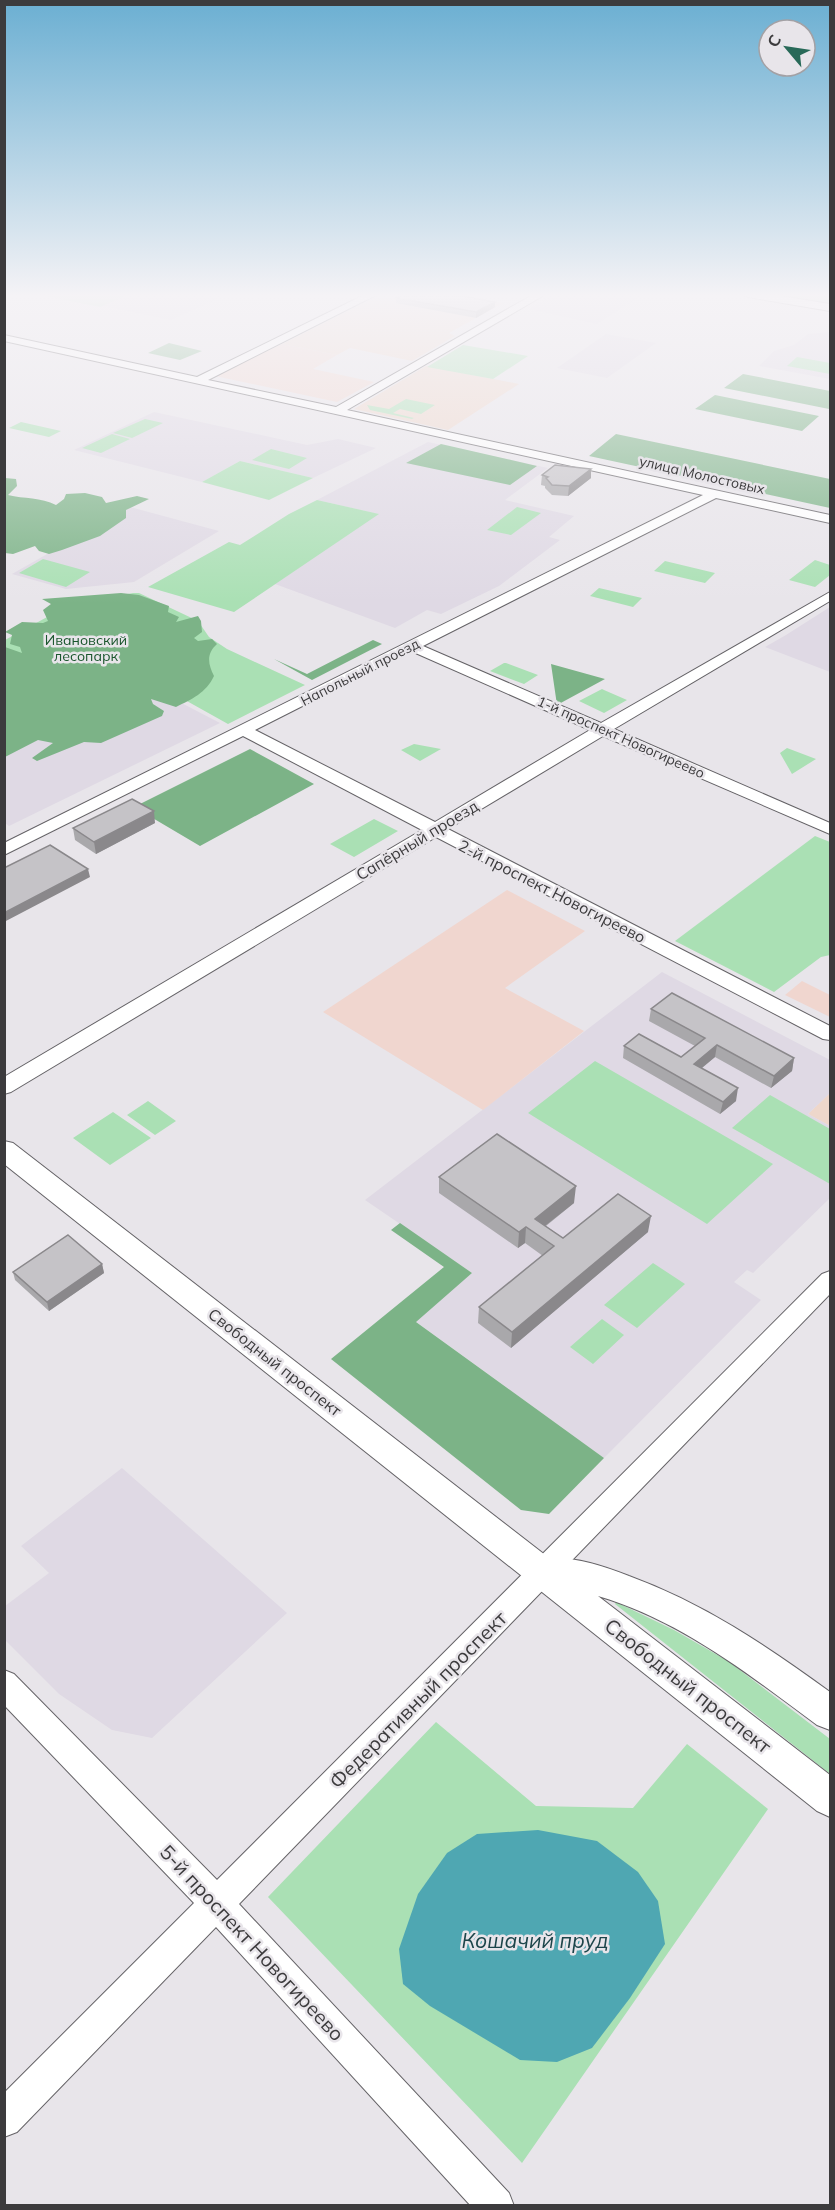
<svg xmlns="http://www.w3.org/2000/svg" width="835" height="2210" font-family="Mulish,sans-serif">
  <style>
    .commercial { fill: #eed7cb }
    .built { fill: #dfd9e4 }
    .medical { fill: #f0d6cf }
    .green { fill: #aae0b4 }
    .forest { fill: #7cb387 }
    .water { fill: #4fa7b2 }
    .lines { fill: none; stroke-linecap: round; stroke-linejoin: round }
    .minor-casing { stroke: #656367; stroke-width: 2 }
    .major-casing { stroke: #656367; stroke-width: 2 }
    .minor { fill: #fff; fill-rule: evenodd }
    .major { fill: #fff; fill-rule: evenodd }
    .wall { fill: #a9a8ab }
    .shaded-wall { fill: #8a888b }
    .building { fill: #c5c3c7; stroke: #8a888b; stroke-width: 1.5 }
    .labels { text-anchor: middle; stroke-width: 5; stroke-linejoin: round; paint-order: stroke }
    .far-street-label { font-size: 14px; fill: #3c3b3d; stroke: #e8e5ea }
    .far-park-label { font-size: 14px; fill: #1a562d; stroke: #e8e5ea }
    .street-label { font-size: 16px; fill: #3c3b3d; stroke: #e8e5ea }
    .near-street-label { font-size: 20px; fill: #3c3b3d; stroke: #e8e5ea }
    .near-water-label { font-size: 21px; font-style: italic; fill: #1c454a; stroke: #e8e5ea }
  </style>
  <rect width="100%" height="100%" fill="#e8e5ea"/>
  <path class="commercial" d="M382,294h73l48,9 -54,30 6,3 -43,25 -62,-13 -13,7 -55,-11z
    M426,366l93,18 -71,46 -94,-21z
    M830,1093v33l-22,-12z"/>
  <path class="built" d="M45,294h176l6,1 -56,25z
    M554,294h90l-47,30 -68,-15z
    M830,332v47l-71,-13 15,-15 20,-6 14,-11z
    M606,334l50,9 -49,35 -50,-10z
    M154,412l153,33 31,-6 38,9 -63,30 -73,-17 -38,21 -128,-32z
    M428,442l120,26 -43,32 69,16 -25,21 11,3 -61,46 -58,28 -14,-4 -32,18 -120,-44 103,-70 -61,-14z
    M130,507l89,24 -85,51 -68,7 -54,-15z
    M830,607v65l-65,-25 21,-12z
    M141,682l79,41 -211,103 -4,-3 -1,-81z
    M662,972l168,88v33l-22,21 22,12v72l-77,75 -6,-3 -13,12 27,18 -157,158 -189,-137 57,-48 -107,-73z
    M122,1468l165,145 -135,125 -40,-8 -53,-36 -54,-54v-34l44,-33 -28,-27z"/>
  <path class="medical" d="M282,344l55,11 -24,14 61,13 -37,20 -122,-26z
    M507,890l78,41 -80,57 79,43 -101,79 -160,-98z
    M802,981l28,14v22l-45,-22z"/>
  <path class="green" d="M35,294h95l-30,13z
    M757,294h73v12z
    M463,345l65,11 -35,23 -66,-12z
    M797,357l33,6v11l-43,-8z
    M406,399l29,6 -14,9 -21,-5 -7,4 21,5 -2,1 -42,-9 -3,-5 22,4z
    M145,419l18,4 -31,15 -19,-5z
    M21,422l40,9 -12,6 -40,-9z
    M112,434l18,5 -29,14 -19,-5z
    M271,449l36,9 -18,11 -37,-9z
    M240,461l73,17 -44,22 -67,-18z
    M317,500l62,14 -145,98 -86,-25 81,-45 11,3 49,-31z
    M517,507l24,6 -30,22 -24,-5z
    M43,559l47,13 -24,15 -47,-14z
    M815,560l15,5v10l-15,12 -26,-7z
    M665,561l50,12 -10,10 -51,-12z
    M599,588l43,10 -9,9 -43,-11z
    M133,593h6l59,28 11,16 18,12 78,36 -77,39 -68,-38 -155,49v-95l66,-36z
    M504,663h2l32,12 -14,9 -34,-13z
    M602,689l2,1 23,10 -23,13 -25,-12z
    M414,744l27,5 -21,12 -19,-11z
    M787,748l29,11 -24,15 -12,-21z
    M374,819l24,12 -44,26 -24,-13z
    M815,836l15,6v113l-9,2 -47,35 -99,-51z
    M595,1061l178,103 -66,60 -179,-111z
    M770,1095l60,34v55l-98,-56z
    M148,1101l28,20 -21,14 -28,-20z
    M113,1112l38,26 -41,27 -37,-27z
    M653,1263l32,21 -48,44 -33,-23z
    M602,1319l22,16 -31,29 -23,-17z
    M616,1602l58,28 54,31 102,78v35l-215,-170z
    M436,1722l100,84 97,2 54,-64 81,65 -246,354 -254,-266z"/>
  <path class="forest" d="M169,343l33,8 -22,9 -32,-7z
    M743,374l87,17v16l-1,2 -105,-21z
    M715,395l104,21 -17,15 -107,-22z
    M616,434l214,45v29l-241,-52z
    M441,444l96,22 -27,19 -104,-22z
    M5,478l11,1 1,7 -9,9c16,4 33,2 48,10l8,-6 2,-5 19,-1 17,4 4,6 31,-7 12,3 -23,11v8l-26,18 -38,14 -13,4 -10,-3 -4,-5 -22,8 -8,-1z
    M121,593l18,2 30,11 -1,6 11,5 -3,5 22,-6 3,5 1,11 -8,6 4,3 14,-2 5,5c-11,10 -9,20 -3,32 -8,17 -22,23 -38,31l-25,-8 2,5 11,7 -2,5 -61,27 -17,-1 -47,19 -5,-3 21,-15 -15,-3 -33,17v-110l17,6 -2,-6 -10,-3 2,-9 -7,-3 17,-10 21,1 5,-2 -5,-11 8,-6 -9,-5z
    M373,640l9,4 -70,36 -38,-21 33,15z
    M551,664l54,15 -48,26z
    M250,749l64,35 -114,62 -66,-39z
    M400,1223l72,50 -56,49 188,136 -55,56 -28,-4 -190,-151 113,-92 -53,-37z"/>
  <path class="water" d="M538,1830l59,11 41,31 20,29 7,43 -35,54 -38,50 -35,14 -37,-2 -90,-54 -27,-22 -4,-35 19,-55 29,-41 30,-19z"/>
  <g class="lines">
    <g class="minor-casing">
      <path id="minor" d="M366,294h12l-170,86 128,27 198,-113h12l-199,116 483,105v8l-114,-25 -293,148 178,77 229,-131v9l-216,128 216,94v11l-227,-98 -155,93 382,197v14l-7,-1 -387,-202 -425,255 -7,2v-17l418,-247 -179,-94 -239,119v-12l699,-348 -699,-154v-6l193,42zM411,651l179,79 -155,92 -180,-92z
        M830,1271v23l-591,610 270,289 5,13h-43l-255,-279 -199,205 -13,5v-44l190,-190 -190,-198v-35l10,4 203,206 605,-606z"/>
    </g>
    <g class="major-casing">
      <path id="major" d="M742,294h26l62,10v7l-82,-14z
        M4,1141l9,2 536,415c28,-1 55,8 80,18 74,27 138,70 201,116v38l-13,-5c-67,-50 -137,-105 -219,-129l232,179v42l-13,-6 -813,-647z"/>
    </g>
    <use href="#minor" class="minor"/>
    <use href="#major" class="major"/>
  </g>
  <path class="wall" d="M396,298l99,9 -19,11 -80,-15z
    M591,469v9l-23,18 -16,-1 -7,-7v-2l-4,-1 1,-10z
    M155,823l-59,31 -21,-14 -2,-12z
    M651,1009l143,49 -2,13 -21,17 -56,-31 -13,11 34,33 -16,13 -97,-56 1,-12 57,11 14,-11 -46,-25z
    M439,1177l135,26 -28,23 17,12 85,-6 -137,116 -33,-25 1,-16 64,-51 -18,-13 -7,5 -79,-55z
    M102,1264l2,9 -55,38 -34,-31 -2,-8z"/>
  <path class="shaded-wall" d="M495,302v5l-19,11v-6z
    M591,469v9l-23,18 1,-10z
    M154,811l1,12 -59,31 -2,-12z
    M88,869l2,8 -86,45v-9z
    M717,1045l-2,12 -23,19 2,-12z
    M794,1058l-2,13 -21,17 3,-12z
    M738,1088l-2,13 -16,13 3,-12z
    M576,1186l-2,17 -38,30 -1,-14z
    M651,1216l-3,16 -137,116 1,-16z
    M526,1227l-1,16 -7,5 1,-16z
    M102,1264l2,9 -55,38 -2,-9z"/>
  <path class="building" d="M404,294h47l44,8 -19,10 -80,-14z
    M555,465l36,4 -22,17 -17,-1 -6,-7 2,-1 -6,-2z
    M132,799l22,12 -60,31 -21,-14z
    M50,845l38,24 -84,44v-45z
    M672,993l122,65 -20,18 -57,-31 -23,19 44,24 -15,14 -99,-56 15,-12 42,23 24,-19 -54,-29z
    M497,1134l79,52 -41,33 28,19 55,-44 33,22 -139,116 -33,-25 75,-61 -28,-19 -7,5 -80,-55z
    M68,1235l34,29 -55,38 -34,-30z"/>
  <linearGradient id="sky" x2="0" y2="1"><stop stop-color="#6bafd2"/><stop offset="0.49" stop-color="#f5f3f6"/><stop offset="1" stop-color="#f5f3f6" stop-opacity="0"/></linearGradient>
  <rect width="835" height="603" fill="url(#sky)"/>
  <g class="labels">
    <g class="far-street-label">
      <text transform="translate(702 475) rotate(13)" y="5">улица Молостовых</text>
      <text transform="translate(360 672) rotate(-27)" y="5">Напольный проезд</text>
      <text transform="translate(621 737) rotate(24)" y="5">1-й проспект Новогиреево</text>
    </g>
    <g class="far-park-label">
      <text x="86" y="645">Ивановский<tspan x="86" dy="16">лесопарк</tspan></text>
    </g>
    <g class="street-label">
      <text transform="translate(417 840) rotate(-31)" y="6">Сапёрный проезд</text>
      <text transform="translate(552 891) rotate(27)" y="6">2-й проспект Новогиреево</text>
      <text transform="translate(275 1362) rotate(38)" y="6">Свободный проспект</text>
    </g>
    <g class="near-street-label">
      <text transform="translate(688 1686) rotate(38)" y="7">Свободный проспект</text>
      <text transform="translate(418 1700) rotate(-45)" y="7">Федеративный проспект</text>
      <text transform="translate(252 1943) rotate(47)" y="7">5-й проспект Новогиреево</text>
    </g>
    <g class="near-water-label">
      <text x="535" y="1948">Кошачий пруд</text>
    </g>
  </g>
  <rect width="835" height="2210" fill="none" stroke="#3c3b3d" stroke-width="12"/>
  <g transform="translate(787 48) rotate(299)"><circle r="28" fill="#e8e5ea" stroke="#a3a1a5" stroke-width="1.5"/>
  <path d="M0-4.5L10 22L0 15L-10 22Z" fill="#286958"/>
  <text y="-9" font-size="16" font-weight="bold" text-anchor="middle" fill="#3c3b3d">С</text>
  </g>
</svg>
